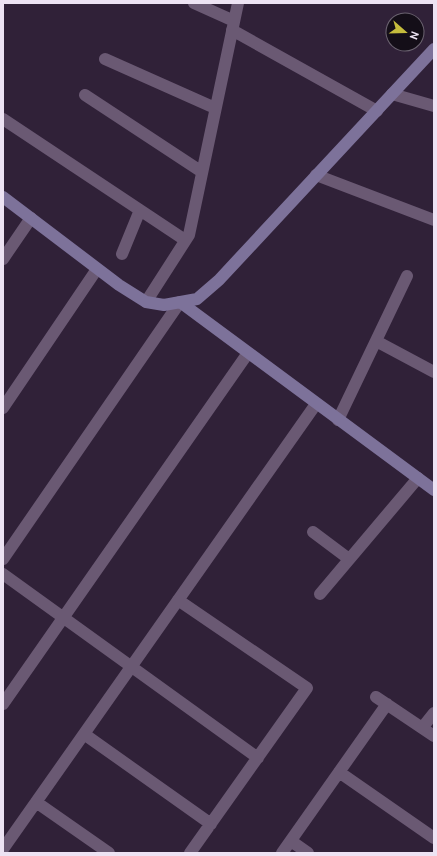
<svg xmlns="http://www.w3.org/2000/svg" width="437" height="856" font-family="Cabin,sans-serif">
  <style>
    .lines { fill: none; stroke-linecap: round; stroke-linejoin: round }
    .street { stroke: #6a5973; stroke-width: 12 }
    .secondary { stroke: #7d729a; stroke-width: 12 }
  </style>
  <rect width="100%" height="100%" fill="#302138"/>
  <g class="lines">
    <path class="street" d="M194,3l40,18
      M232,30l145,81
      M105,59l110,49
      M392,94l42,12
      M85,95l117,77
      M3,119l182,121
      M316,175l118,45
      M122,254l18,-44
      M3,259l28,-41
      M146,302l43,-67 49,-232
      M376,341l58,31
      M3,408l94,-139
      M338,420l69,-144
      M313,532l36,27
      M3,559l177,-257
      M3,574l255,184
      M320,594l98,-116
      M178,600l129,88 -117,165
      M376,697l58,39
      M3,704l245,-351
      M422,728l12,-15
      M84,734l127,90
      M339,772l95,66
      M36,802l73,51
      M291,841l17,12
      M3,849l313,-445
      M282,853l105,-149"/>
    <path class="secondary" d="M3,197l116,88 27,17 18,3 33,-6 22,-19 215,-231
      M180,302l254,188"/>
  </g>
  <rect width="437" height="856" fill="none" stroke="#ede3f3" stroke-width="8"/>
  <g transform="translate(405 32) rotate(110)"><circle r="19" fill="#140e18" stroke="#6b6370"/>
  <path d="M0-3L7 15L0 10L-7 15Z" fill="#c5bc3d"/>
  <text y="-6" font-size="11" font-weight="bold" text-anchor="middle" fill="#ede3f3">N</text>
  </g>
</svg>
